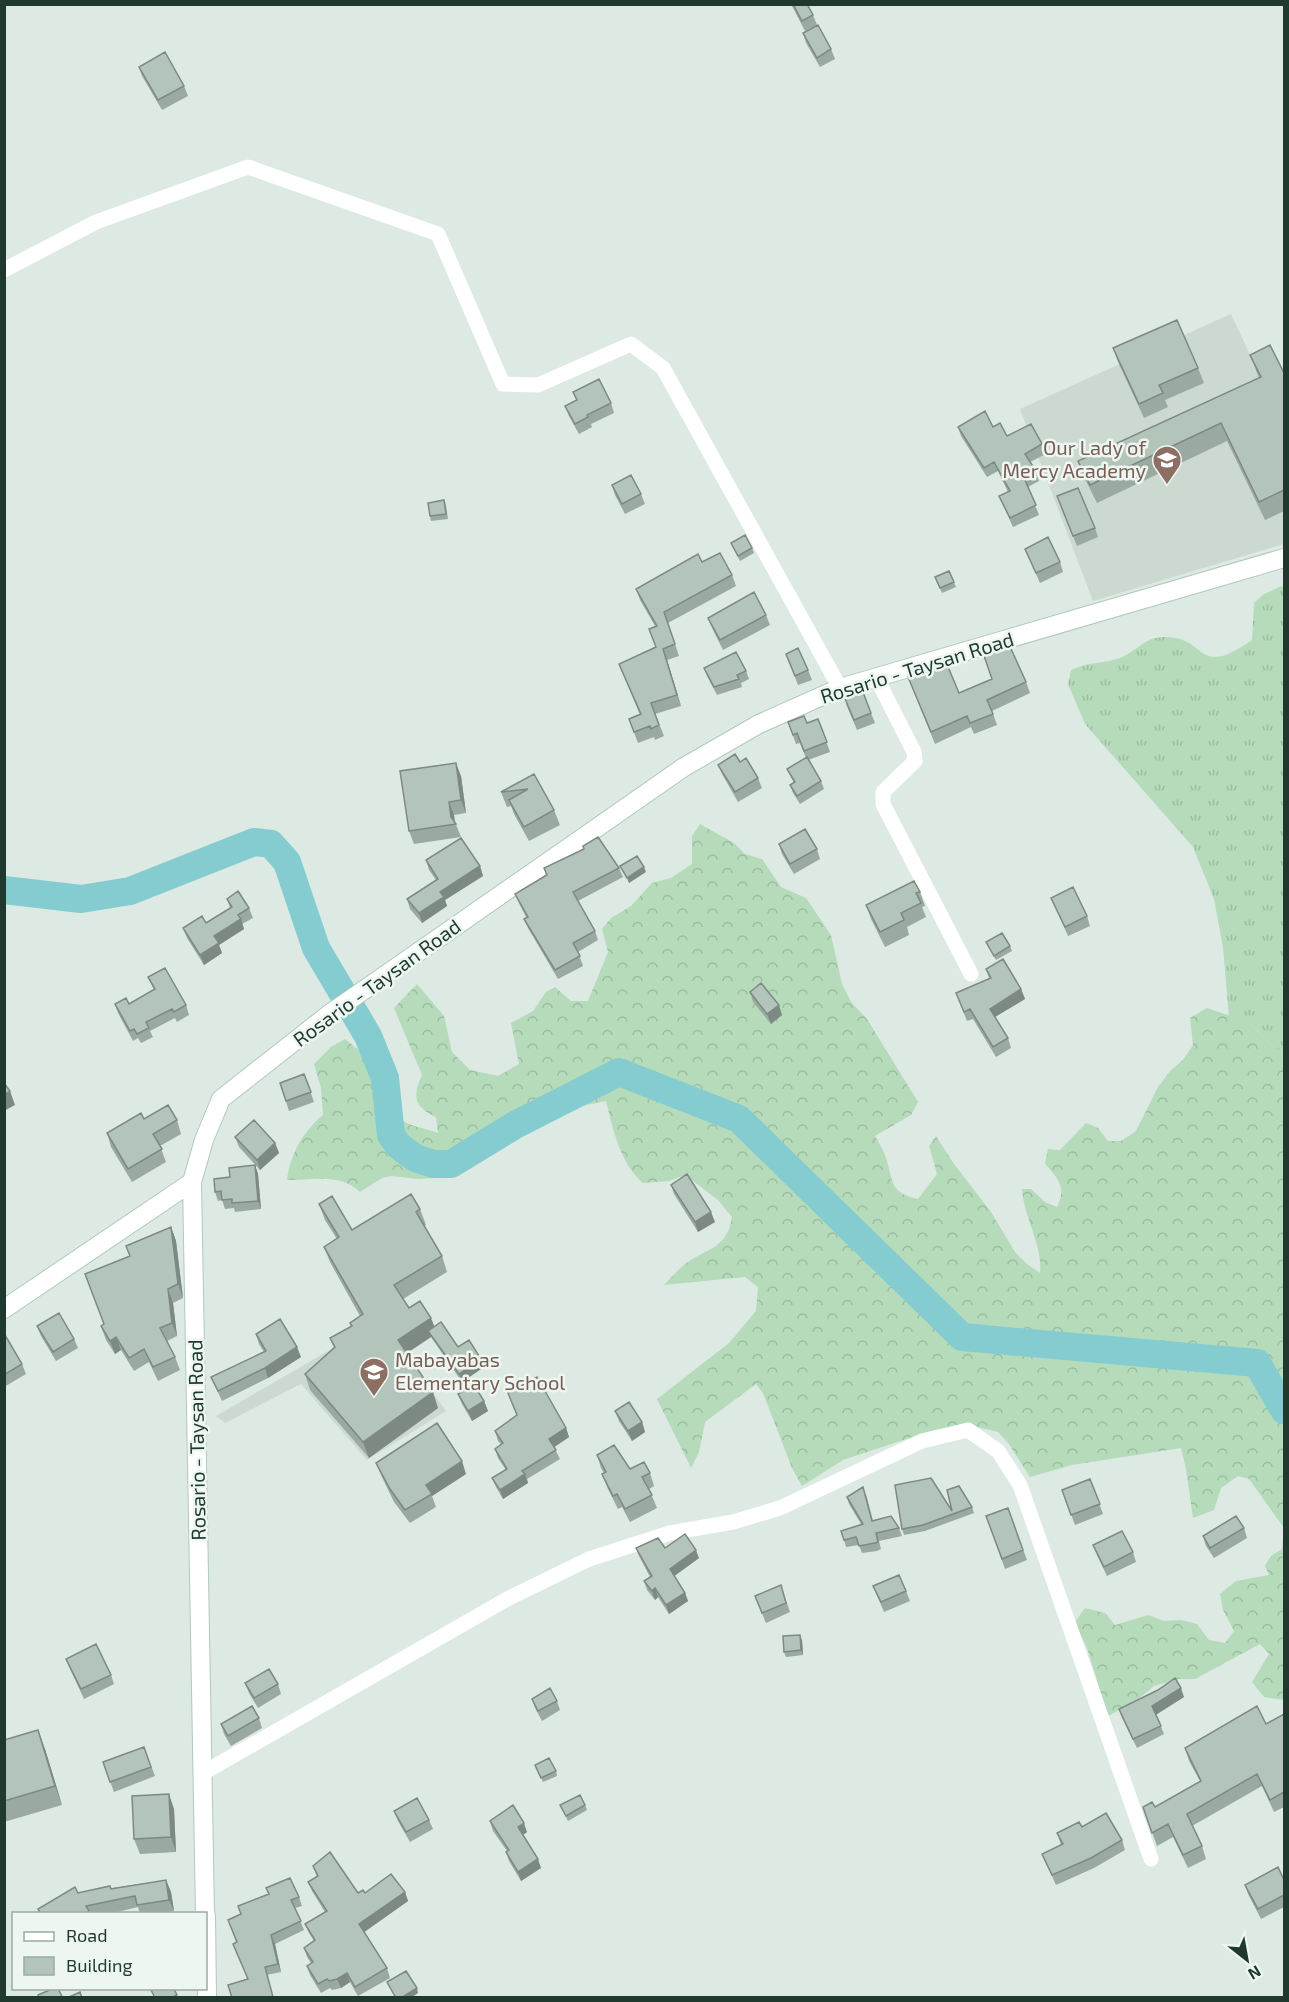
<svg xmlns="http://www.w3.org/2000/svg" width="1289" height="2002" font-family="'Exo 2',sans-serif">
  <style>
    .built { fill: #cbd9d1 }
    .grass { fill: url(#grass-tufts) }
    .forest { fill: url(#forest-crowns) }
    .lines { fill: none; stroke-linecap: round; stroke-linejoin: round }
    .river { stroke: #84ccd0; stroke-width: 28 }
    .secondary-casing { stroke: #b0c9bd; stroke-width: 20 }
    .minor { stroke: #fff; stroke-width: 15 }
    .secondary { stroke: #fff; stroke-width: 18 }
    .wall { fill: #9aa9a1 }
    .shaded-wall { fill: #7d8983 }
    .building { fill: #b3c4bb; stroke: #7d8983; stroke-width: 1.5 }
    .labels { text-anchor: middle; stroke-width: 5; stroke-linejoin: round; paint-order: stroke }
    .education-label { font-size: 20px; fill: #785e54; stroke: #edf6f1; text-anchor: end }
    .street-label { font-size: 20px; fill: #1f392f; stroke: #edf6f1 }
  </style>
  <defs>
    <pattern id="grass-tufts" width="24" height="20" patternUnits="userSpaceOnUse" patternTransform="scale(1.5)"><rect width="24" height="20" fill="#b5dbbb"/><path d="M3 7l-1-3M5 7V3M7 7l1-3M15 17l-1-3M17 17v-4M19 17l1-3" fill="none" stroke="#9bbda1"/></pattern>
    <pattern id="forest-crowns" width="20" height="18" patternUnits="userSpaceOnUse" patternTransform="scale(1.5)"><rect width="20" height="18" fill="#b5dbbb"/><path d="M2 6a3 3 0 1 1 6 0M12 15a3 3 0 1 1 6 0" fill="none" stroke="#9bbda1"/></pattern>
  </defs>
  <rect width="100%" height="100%" fill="#dde9e3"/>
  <path class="built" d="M1231,314l53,113v117l-191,57 -73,-192z
    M380,1321l66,90 -79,49 -66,-76 -76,39 -9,-7z"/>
  <path class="grass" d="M1284,585v464l-12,-3 -24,-24 -19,-5 -6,-70 -9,-48 -21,-52 -108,-123 -17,-40 3,-14c19,-9 33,-6 49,-12 17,-7 26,-22 45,-21 44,0 30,43 87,3l2,-37 10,-9z"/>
  <path class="forest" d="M700,824l34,19 11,11 17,5 19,28 25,11 25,37 11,49 9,18 16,17 51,83 -7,13 -36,21c4,7 9,15 11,22 8,25 3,34 32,41l19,-25 -8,-28 7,-10 18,28 37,48 24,40 12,12 13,9c3,-28 -16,-55 -18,-84h9l14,13 12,5c10,-19 1,-29 -12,-43l3,-15 12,1 26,-27 12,5 10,13h13l15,-10 22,-44 13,-17 12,-10 10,-15 -3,-27 17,-10 41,14 24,24 12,3v651l-20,-3 -12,-15 17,-28 -9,-10 -65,35h-16l-25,7 -18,15 -28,15 -21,-68 -12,-26 10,-14 20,5 10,12 33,-10 16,6 17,-1 16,4 12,16 16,3 9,-12 -11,-21 -3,-16 16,-13 33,-6 -4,-9 6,-10 11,-7 2,-21 -35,-49 -11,-3 -17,12 -7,22 -21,8 -7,-49 -5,-21 -109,17 -42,12 -21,-33 -11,-12 -29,-7 -35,5 -91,30 -41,26 -10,-18 -29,-75 -7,-9 -51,38 -6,30 -8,16 -34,-69 72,-56 27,-32 2,-24 -13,-10 -81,8c8,-8 15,-17 24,-23 22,-15 39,-14 44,-45l-14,-17 -33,-25 -16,6 -26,2c-23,-20 -30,-54 -37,-82l-48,10 -114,66 -24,2 -29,-3 -9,2 -22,14c-19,-19 -48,-12 -73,-12 3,-25 16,-49 36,-65l-2,-27 -7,-24 17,-17 14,-8c11,9 23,17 28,31 7,19 9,35 26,48 9,8 28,11 39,15l-2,-16c-22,-10 -24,-21 -14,-42l-28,-67 23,-24 27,32 8,36 18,18 28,6 21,-12 -8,-41 22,-12 13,-19 9,-5 16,14h17l20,-49 -6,-23 9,-11 20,-12 21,-23 19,-5 21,-14v-28z"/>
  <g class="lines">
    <path class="river" d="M4,890l77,9 49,-8 124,-49 17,2 16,18 29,86 52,88 17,42 6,57 8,11 16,12 18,6h18l64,-39 104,-53 120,47 223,218 295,26 27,47"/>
    <g class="secondary-casing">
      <path id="secondary" d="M4,1309l188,-127
        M205,1914l-13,-732 12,-42 17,-41 107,-84 356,-248 75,-43 81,-36 444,-130
        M206,1915l1,83"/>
    </g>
    <path class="minor" d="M4,270l92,-48 152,-55 190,67 65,150 35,1 93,-41 32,24 177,320
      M876,677l38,75 1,9 -32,31v12l88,170
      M203,1773l306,-175 80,-39 81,-26 63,-11 47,-14 142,-67 46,-11 30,21 22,34 131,374"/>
    <use href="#secondary" class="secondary"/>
  </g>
  <path class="wall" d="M791,4h16l6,11 4,10 -12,6z
    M803,33l28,16 4,10 -15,8 -14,-24z
    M139,67l45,19 4,10 -26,14 -20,-34z
    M1113,348l85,20 6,15 -39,17 3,7 -24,11 -26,-56z
    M1250,355l34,18v138l-19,9 -38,-79 -130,62 -12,-24 -7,-18 181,-83z
    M573,392l38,11 3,10 -23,11 1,3 -13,7 -10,-18 -4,-10 11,-6z
    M958,427h35l14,9 35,8 4,10 -16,8 6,9 3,10 -11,6 11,28 -26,12 -14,-31 9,-4 -10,-21 -11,6 -26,-41z
    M612,485l29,9 4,10 -20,10 -10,-19z
    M444,500l2,5 2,14 -17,2 -1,-5z
    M1061,506l34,22 3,9 -21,9z
    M731,543l21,5 2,5 -14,8z
    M1025,549l35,13 3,10 -23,11z
    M702,562l30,13 4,11 -68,37 11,33 -12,4 14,46 -26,8 9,22 -9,4 -1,-3 -16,6 -9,-24 11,-4 -21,-51 37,-17 -1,-21 -15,-26 -4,-11z
    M949,571l7,16 -14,6 -7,-16z
    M766,615l4,10 -47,25 -11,-22 -4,-10z
    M786,654l22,16 4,10 -14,5z
    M704,668l42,3 3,8 -8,4 1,4 -25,8 -10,-19z
    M908,677l51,16 67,-11 4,11 -38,18 5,14 -23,9 -3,-7 -36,17z
    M846,704l25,9 4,10 -18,7z
    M818,719l12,33 -22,8 13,21 3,8 -24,15 -7,-11 -3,-8 4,-2 -7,-14 19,-11 -6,-15 -4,1 -8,-22 19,1z
    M740,762l18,16 4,10 -24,14 -16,-28 -4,-9z
    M534,774l20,36 6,15 -31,16 -15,-27 -3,-8 -4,1 -6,-15z
    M461,776l5,37 -12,2 1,7 6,15 -47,7 -5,-13z
    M779,844l38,5 3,10 -26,15 -12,-20z
    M583,846l36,22 4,9 -45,24 17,30 3,9 -20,12 5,14 -25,13 -30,-51 -4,-9 2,-2 -7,-14 -4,-9 32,-18 -3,-8 40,-19z
    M426,860l54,6 3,10 -38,24 2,6 -25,17 -12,-14 -3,-10 29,-19 -7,-10z
    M920,892l5,14 -3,1 4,10 -19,10 2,8 -24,12 -14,-28 -5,-14z
    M1051,898l36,18 3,10 -22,10z
    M227,899l22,9 4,10 -11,6 2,5 -25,16 3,8 -18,12 -17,-27 -4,-10 23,-5 24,-15z
    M986,942l24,4 2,5 -16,9z
    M986,969l35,20 4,10 -30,18 13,21 3,10 -15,9 -23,-38 -6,2 -11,-28 33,-15z
    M148,977l38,28 3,10 -12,7 -2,-4 -25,13 3,6 -12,6 -3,-5 -5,3 -15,-28 -3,-9h14l25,-14z
    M750,992l32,23 -11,9 -18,-22z
    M304,1074l10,28 -25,9 -9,-28z
    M144,1119l33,1 4,14 -21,12 6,16 -34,20 -21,-35 -4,-14z
    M235,1137l40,6 4,10 -19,17 -21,-23z
    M255,1165l3,9 3,35 -26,3 -1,-4 -9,1 -3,-9 -4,1 -3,-9 15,-15z
    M671,1185l44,37 -17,10 -24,-38z
    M319,1204l33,26 68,-21 6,16 -2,1 18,30 5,16 -44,27 6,9 25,19 24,20 23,12 3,8 -22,15 -31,-45 -24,16 31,55 -69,50 -59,-68 -5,-16 29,-26 -4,-10 21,-11 -1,-4 10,-7 -30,-54 -6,-15 13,-8 -12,-19z
    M171,1227l5,14 7,57 -10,5 4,33 -10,5 8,16 5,13 -22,11 -9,-19 -15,9 -13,-21 -6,4 -9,-14 -5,-14 3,-2 26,-68z
    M37,1326l37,13 4,9 -22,13 -15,-25z
    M256,1334l45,23 -33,21 -46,23 -11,-24 53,-25 -5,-8z
    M4,1336l18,28 4,10 -22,13z
    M458,1394l26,7 4,10 -16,10 -10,-17z
    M615,1411l27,11 3,10 -13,9 -13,-20z
    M566,1428l3,9 -15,10 6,12 -33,20 1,4 -25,16 -7,-12 -4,-9 14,-8 -8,-12 -3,-9 6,-5 -3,-3 -3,-10z
    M597,1455l33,14 20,4 4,13 -5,3 8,19 -27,14 -8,-15 -4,2 -11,-22 -5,-13 2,-1 -3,-5z
    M376,1463l90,11 -34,22 4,11 -26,16 -16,-21 -13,-27z
    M1090,1479l13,35 -28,11 -13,-35z
    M866,1494l7,27 26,7 3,8 -23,5 2,8 -4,2 -15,2 -3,-8 -13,2 -2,-7 17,-16 -12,-20 -2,-7z
    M972,1507l2,6 -49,18 -21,4 -2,-6 50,-18z
    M1008,1508l19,52 -22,9 -19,-53z
    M1244,1528l3,10 -33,20 -8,-12 -3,-10z
    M1093,1545l40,7 3,10 -29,14 -10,-21z
    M636,1548h29l34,10 -25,18 11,17 3,8 -19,13 -11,-17 -3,3 -8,-10 -3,-9 6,-4 -11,-21z
    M781,1585l9,27 -24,11 -11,-27z
    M873,1586l33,5 4,10 -26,11z
    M802,1640l1,15 -17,2 -2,-5z
    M66,1659l45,16 3,9 -30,15 -14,-30z
    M245,1683l33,1 3,10 -23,14 -9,-15z
    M1184,1697l-28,18 8,19 -27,14 -15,-30 -3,-9z
    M532,1699l25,2 3,9 -18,11 -7,-13z
    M1284,1714v93l-10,5 -12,-26 -70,40 10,20 4,13 -18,9 -15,-31 -16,9 -14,-39h12l45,-26 -11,-20 -4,-13 81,-24z
    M259,1718l3,10 -31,18 -7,-12 -3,-10z
    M4,1740l41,9 17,56 -58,17z
    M144,1747l11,29 -41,16 -11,-30z
    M537,1769l19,2 1,5 -14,6z
    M560,1805h25l2,5 -19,11z
    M174,1809l2,43 -36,2 -6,-15z
    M394,1811l35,9 4,9 -23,13 -12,-21z
    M490,1821l37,11 -4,3 18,33 -20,13 -12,-20 -3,-9 1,-1 -14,-20z
    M1082,1827l40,13 3,10 -31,18 -38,17 -14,-31 19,-9 -4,-12z
    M313,1866l45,27 47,-1 3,9 -44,31 23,36 3,10 -32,18 -8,-14 -9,6 -9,2 -2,-2 -9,5 -11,-18 -3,-9 4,-3 -4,-6 -3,-9 10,-7 -5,-8 -4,-9 20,-12 -13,-21 -4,-9 9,-5z
    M166,1880l5,12 3,19 -17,3h-17l-2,-7 -29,7h-69l-2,-5 40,-16z
    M1284,1880v27l-23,12 -13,-25 -3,-9z
    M299,1897l3,9 -7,2 9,22 -29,14 6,28 -34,7 -11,-37 -8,-22z"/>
  <path class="shaded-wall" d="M663,649l4,11 14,46 -4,-11z
    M456,763l5,13 5,37 -5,-13z
    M449,802l5,13 1,9 -4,-7z
    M480,866l3,10 -38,24 2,6 -25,17 -3,-10 21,-21z
    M644,867l2,5 -17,11 -2,-5z
    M241,919l3,10 -25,16 3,8 -18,12 -4,-10 14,-19z
    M1021,989l4,10 -32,19 -3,-9z
    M779,1005l3,10 -11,9 -4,-10z
    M10,1091l5,14 -11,6v-16z
    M275,1143l4,10 -19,17 -3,-10z
    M255,1165l3,9 3,35 -3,-8z
    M711,1212l4,10 -17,10 -3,-10z
    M171,1227l5,14 7,57 -5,-14z
    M168,1289l5,14 4,33 -5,-13z
    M431,1318l6,15 -9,-2 3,6 -27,18 -6,-15z
    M116,1337l5,13 -6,4 -5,-13z
    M297,1347l4,10 -33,21 -3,-10z
    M481,1359l3,8 -22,15 -3,-8z
    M433,1392l5,16 -69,50 -6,-16z
    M484,1401l4,10 -16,10 -4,-10z
    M642,1422l3,10 -13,9 -4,-10z
    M566,1428l3,9 -16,11 -4,-9z
    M462,1461l4,13 -34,22 -6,-11z
    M525,1474l3,9 -25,16 -3,-9z
    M696,1550l3,8 -26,19 -3,-8z
    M655,1588l3,9 -3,3 -3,-9z
    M685,1593l3,8 -19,13 -3,-9z
    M800,1635l2,5 1,15 -2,-5z
    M1181,1688l3,9 -29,18 -3,-9z
    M38,1730l7,19 17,56 -7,-19z
    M169,1794l5,15 2,43 -5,-15z
    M524,1823l3,9 -6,4 -3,-9z
    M538,1859l3,9 -20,13 -3,-9z
    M166,1880l5,12 3,19 -5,-11z
    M405,1892l3,9 -45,32 -4,-9z
    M271,1935l4,9 6,28 -3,-8z
    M347,1973l3,9 -9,6 -4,-9z
    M417,1988l1,5 -7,5h-10z"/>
  <path class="building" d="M793,4h14l6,11 -11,6z
    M818,25l13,24 -14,9 -14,-25z
    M165,52l19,34 -26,14 -19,-33z
    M1177,320l21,48 -39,17 4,8 -24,11 -26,-56z
    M1270,345l14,28v117l-25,12 -38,-79 -131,62 -12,-24 183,-84 -11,-22z
    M599,379l12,24 -24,12 1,2 -13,7 -10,-18 12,-6 -4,-8z
    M985,411l8,16 7,-4 7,13 24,-12 11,20 -17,10 11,17 -12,7 12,27 -26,13 -11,-22 11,-5 -16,-29 -10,6 -26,-41z
    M631,475l10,19 -19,10 -10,-19z
    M1078,488l17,40 -22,8 -16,-40z
    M444,500l2,14 -16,2 -2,-13z
    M745,535l7,13 -14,8 -7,-13z
    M1048,537l12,25 -24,11 -11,-24z
    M720,553l12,22 -68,37 11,32 -12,5 14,46 -26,8 8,22 -8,4 -1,-3 -16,6 -5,-13 12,-5 -22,-50 37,-17 -7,-18 8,-3 -21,-37 62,-35 4,8z
    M949,571l5,11 -14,6 -5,-11z
    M754,592l12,23 -46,25 -12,-22z
    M1008,642l18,40 -39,18 6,14 -23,9 -3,-7 -36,16 -23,-55 38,-15 13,31 33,-14 -9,-26z
    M798,648l10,22 -13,6 -9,-22z
    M736,652l10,19 -9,4 2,4 -25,8 -10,-19z
    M861,687l10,26 -17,7 -11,-26z
    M804,716l3,7 11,-4 9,23 -23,9 -7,-18 -4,2 -5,-13z
    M735,754l5,8 6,-4 12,20 -23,14 -17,-27z
    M807,757l14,24 -24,15 -7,-11 5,-3 -8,-13z
    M456,763l5,37 -12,2 2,15 5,7 -47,7 -9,-60z
    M534,774l20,36 -30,17 -15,-27 19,-11 -27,3z
    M805,829l12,20 -27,15 -11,-20z
    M598,837l21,31 -46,24 22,39 -22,12 7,13 -25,14 -31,-51 4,-2 -13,-23 32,-19 -3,-7 40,-19 -1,-3z
    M461,838l19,28 -40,26 4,5 -25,16 -12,-14 31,-20 -12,-19z
    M637,856l7,11 -17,11 -7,-12z
    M914,881l6,11 -4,1 5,10 -20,10 3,7 -24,12 -14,-27z
    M1073,887l14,29 -22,11 -14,-29z
    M238,891l11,17 -11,7 3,4 -27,17 5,7 -19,12 -17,-27 19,-12 4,7 26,-16 -5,-8z
    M1002,933l8,13 -16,10 -8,-14z
    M1003,959l18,30 -31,20 18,29 -15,9 -23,-38 -6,3 -8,-19 35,-15 -5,-9z
    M165,968l21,37 -12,7 -2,-3 -26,13 3,6 -12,6 -3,-5 -4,2 -15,-27 11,-6 3,6 26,-15 -7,-12z
    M761,983l18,22 -12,9 -17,-22z
    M304,1074l7,18 -25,9 -6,-18z
    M4,1083l6,8 -6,4z
    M168,1105l9,15 -24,14 9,15 -34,20 -21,-36 34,-20 3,6z
    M254,1120l21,23 -18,17 -22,-23z
    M255,1165l3,36 -26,2v-4l-10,1 -1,-9 -6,1 -1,-13 16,-2 -1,-9z
    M687,1174l24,38 -16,10 -24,-37z
    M411,1194l9,15 -4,3 26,44 -48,29 15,23 11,-7 11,17 -33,22 35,52 -70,50 -58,-68 30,-27 -5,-9 22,-12 -2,-3 13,-9 -39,-67 15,-10 -20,-33 13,-8 20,34z
    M171,1227l7,57 -10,5 4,34 -12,5 15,29 -22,10 -9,-18 -15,9 -13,-21 -6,4 -9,-15 3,-2 -19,-50 45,-18 -4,-10z
    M59,1313l15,26 -21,13 -16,-26z
    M280,1319l17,28 -32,21 -47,23 -7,-14 55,-26 -10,-17z
    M441,1322l17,25 11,-7 12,19 -22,15 -31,-43z
    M5,1335l17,29 -18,11v-39z
    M537,1377l29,51 -17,11 7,11 -34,21 3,3 -25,16 -8,-12 15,-9 -12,-20 8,-6 -8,-12 22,-16 -9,-22z
    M474,1385l10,16 -16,10 -10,-17z
    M629,1402l13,20 -14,9 -13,-20z
    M437,1423l25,38 -36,24 6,9 -27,16 -15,-21 -14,-26z
    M614,1445l16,24 14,-7 6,11 -8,4 10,18 -27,14 -8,-15 -4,2 -11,-22 4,-2 -9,-17z
    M931,1478l21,33 -5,-21 12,-4 13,21 -49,18 -21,4 -7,-44z
    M1090,1479l10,25 -29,11 -9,-25z
    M863,1487l9,34 19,-5 8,12 -23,5 2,9 -3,1 -16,3 -3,-9 -12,3 -3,-9 22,-7 -16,-27z
    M1008,1508l15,42 -21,9 -16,-43z
    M1236,1516l8,12 -34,20 -7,-12z
    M1122,1531l11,21 -29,15 -11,-22z
    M685,1534l11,16 -26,19 15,24 -19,12 -11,-17 -3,3 -8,-10 8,-5 -16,-28 22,-10 7,10z
    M899,1575l7,16 -25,11 -8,-16z
    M781,1585l5,18 -24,10 -7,-17z
    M800,1635l1,15 -17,2 -1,-16z
    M96,1644l15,31 -30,14 -15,-30z
    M269,1669l9,15 -24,14 -9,-15z
    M1175,1678l6,10 -29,18 9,20 -28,13 -14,-30 39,-19z
    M550,1688l7,13 -19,10 -6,-12z
    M252,1706l7,12 -31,18 -7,-12z
    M1257,1706l9,18 18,-10v78l-14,8 -13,-26 -70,40 15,32 -19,9 -15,-31 -16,9 -9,-26 9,-5 3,5 46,-26 -16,-33z
    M38,1730l17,56 -51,15v-61z
    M144,1747l7,20 -41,15 -7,-20z
    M549,1758l7,13 -15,7 -6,-13z
    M169,1794l2,43 -37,2 -2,-43z
    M580,1795l5,10 -19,11 -6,-11z
    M417,1798l12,22 -23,12 -12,-21z
    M513,1805l11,18 -6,4 20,32 -20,13 -12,-20 3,-2 -19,-29z
    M1106,1813l16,27 -31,18 -39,17 -10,-21 21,-10 -6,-11 22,-11 3,5z
    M330,1852l28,41 5,-3 2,3 26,-19 14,18 -46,32 28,44 -32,19 -8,-14 -10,6 -8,2 -2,-2 -9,5 -11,-18 6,-4 -9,-14 11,-8 -10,-16 22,-13 -19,-29 10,-6 -5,-10z
    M1278,1867l6,13v15l-26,14 -13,-24z
    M290,1878l9,19 -8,3 10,21 -30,14 7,29 -13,3 8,30 -41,1 -4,-13 20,-6 -15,-35 4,-2 -9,-22 13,-6 -3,-8 31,-12 -3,-6z
    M166,1880l3,20 -32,5 -2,-9 -49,10 3,5 -4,3h-44l-3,-5 37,-22 3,6 32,-7 1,3z
    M406,1971l11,17 -16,10h-5l-9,-16z
    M52,1989h6l5,9h-24l-1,-3z
    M155,1989h19l3,6 -6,3h-16l-4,-8z
    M80,1992l2,6h-15z"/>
  <defs>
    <g id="school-pin" transform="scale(1.5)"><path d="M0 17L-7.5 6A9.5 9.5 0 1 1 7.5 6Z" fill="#8d6e63" stroke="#edf6f1"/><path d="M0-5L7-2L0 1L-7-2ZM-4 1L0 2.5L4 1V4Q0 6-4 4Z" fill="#fff"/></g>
  </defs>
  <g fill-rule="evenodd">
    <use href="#school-pin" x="1167" y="460"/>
    <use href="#school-pin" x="374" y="1372"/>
  </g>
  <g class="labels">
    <g class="education-label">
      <text x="1146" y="455">Our Lady of<tspan x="1146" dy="23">Mercy Academy</tspan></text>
      <text x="395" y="1367" text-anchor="start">Mabayabas<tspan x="395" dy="23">Elementary School</tspan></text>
    </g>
    <g class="street-label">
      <text transform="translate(917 668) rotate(-17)" y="7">Rosario - Taysan Road</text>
      <text transform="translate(377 983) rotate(-36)" y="7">Rosario - Taysan Road</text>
      <text transform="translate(197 1440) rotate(-91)" y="7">Rosario - Taysan Road</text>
    </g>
  </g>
  <rect width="1289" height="2002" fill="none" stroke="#1f392f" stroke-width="12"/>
  <rect x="12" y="1912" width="195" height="78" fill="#edf6f1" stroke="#9baaa3" stroke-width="1.5"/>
  <rect x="24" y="1932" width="30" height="9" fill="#ffffff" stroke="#9baaa3" stroke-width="1.5"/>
  <text x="66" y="1942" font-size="18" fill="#1f392f">Road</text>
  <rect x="24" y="1957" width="30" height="18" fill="#b3c4bb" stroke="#9baaa3" stroke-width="1.5"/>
  <text x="66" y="1972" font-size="18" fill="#1f392f">Building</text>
  <g transform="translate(1247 1960) rotate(149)" stroke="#edf6f1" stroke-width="4.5" paint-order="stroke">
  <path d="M0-4.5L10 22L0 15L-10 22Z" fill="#1f392f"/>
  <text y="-9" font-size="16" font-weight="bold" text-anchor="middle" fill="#1f392f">N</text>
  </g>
</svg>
